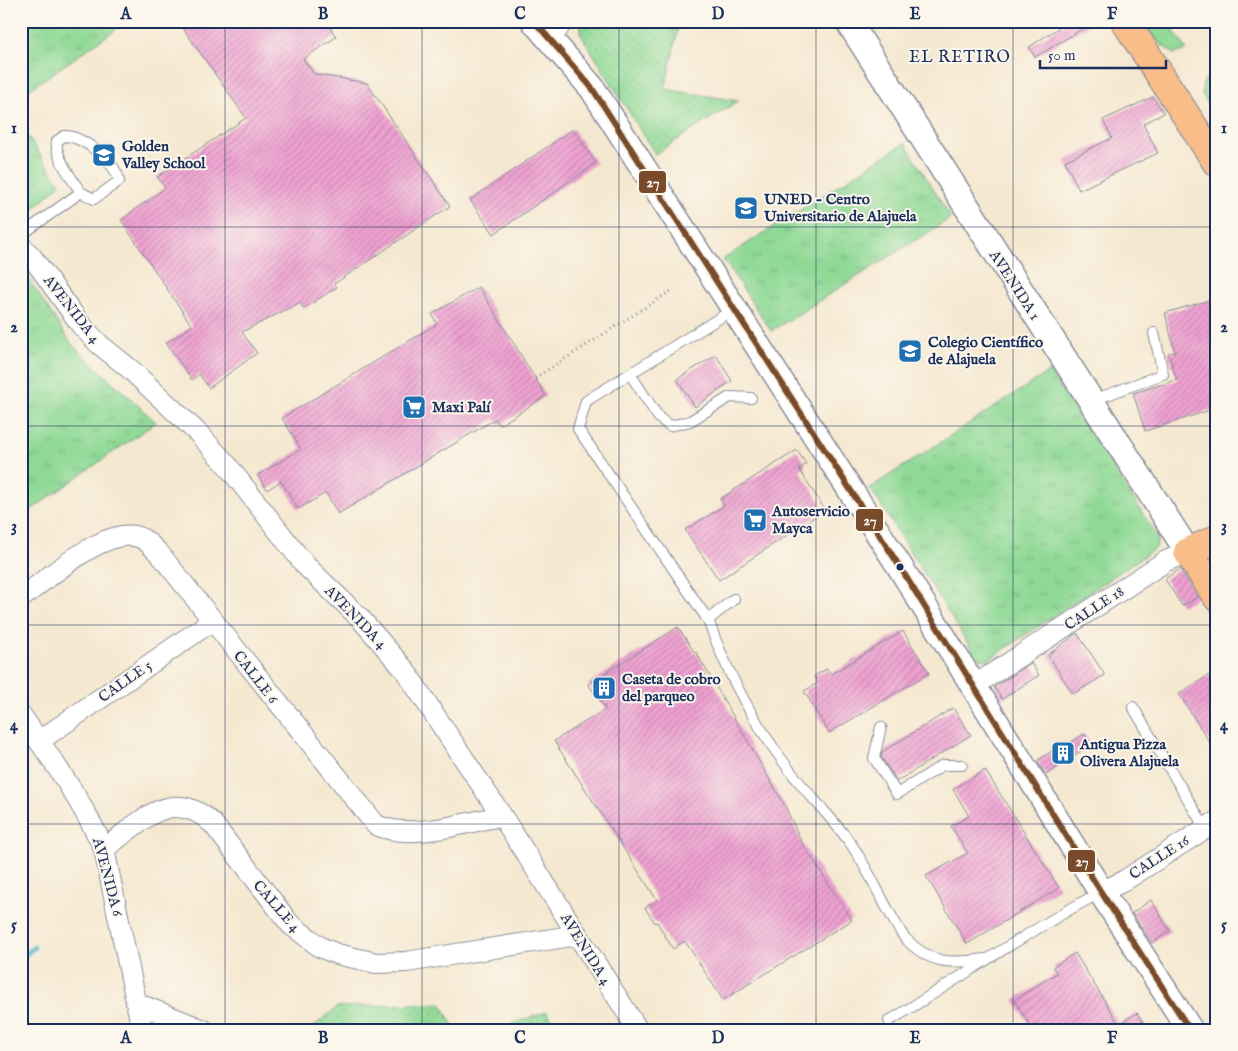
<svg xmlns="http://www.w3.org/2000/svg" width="1238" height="1051" font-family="'IM FELL English',serif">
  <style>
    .grass { fill: url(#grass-tufts); stroke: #55847a }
    .park { fill: url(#park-dots); stroke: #55847a }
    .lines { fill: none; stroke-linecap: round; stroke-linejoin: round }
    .stream { stroke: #49b5c6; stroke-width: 5 }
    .building { fill: url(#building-hatch) }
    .service-casing { stroke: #888c97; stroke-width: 12 }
    .minor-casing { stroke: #888c97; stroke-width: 22 }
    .tertiary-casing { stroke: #888c97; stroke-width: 28 }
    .primary-casing { stroke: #888c97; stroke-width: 30 }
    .path { stroke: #888c97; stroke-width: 3; stroke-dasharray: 1 4; stroke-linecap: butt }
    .service { stroke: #fff; stroke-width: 10 }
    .minor { stroke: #fff; stroke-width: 20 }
    .tertiary { stroke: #fff; stroke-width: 25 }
    .primary { stroke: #f8bd89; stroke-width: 28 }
    .bus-1-casing { stroke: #fbf7ec; stroke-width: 10 }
    .bus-1 { stroke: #7a4b2a; stroke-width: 6 }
    .grid { fill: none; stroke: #1b2f5e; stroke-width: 1; stroke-opacity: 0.55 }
    .bus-dot { fill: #1b2f5e; stroke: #fbf7ec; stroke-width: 2 }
    .labels { text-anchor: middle; stroke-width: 4; stroke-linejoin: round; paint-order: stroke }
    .poi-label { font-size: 15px; font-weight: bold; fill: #1b2f5e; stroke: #fbf7ec; text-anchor: start }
    .street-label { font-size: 15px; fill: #1b2f5e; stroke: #fbf7ec }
    .neighbourhood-label { font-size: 16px; letter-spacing: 1px; fill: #1b2f5e; stroke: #fbf7ec }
    .line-badge { stroke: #fbf7ec; stroke-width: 2 }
    .badge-label { font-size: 14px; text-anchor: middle; font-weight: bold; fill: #fff }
    .neatline { fill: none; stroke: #1b2f5e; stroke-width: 2 }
    .grid-label { font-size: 16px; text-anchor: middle; font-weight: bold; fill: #1b2f5e }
  </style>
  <defs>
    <pattern id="grass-tufts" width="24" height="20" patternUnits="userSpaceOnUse" patternTransform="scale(1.25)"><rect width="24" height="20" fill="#8fd995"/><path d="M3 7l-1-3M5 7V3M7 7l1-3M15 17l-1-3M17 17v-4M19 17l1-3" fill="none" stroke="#7bbb83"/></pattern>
    <pattern id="park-dots" width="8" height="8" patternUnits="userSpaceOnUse" patternTransform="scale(1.25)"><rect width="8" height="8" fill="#8fd995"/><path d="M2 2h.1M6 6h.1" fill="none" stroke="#7bbb83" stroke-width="1.8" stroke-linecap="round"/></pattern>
    <pattern id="building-hatch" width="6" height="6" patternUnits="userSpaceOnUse" patternTransform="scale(1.25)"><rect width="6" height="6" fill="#efa2d1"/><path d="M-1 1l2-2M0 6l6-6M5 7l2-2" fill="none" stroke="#c184ad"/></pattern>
  </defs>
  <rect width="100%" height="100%" fill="#fbf7ec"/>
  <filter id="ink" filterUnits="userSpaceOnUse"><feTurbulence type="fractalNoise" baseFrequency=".02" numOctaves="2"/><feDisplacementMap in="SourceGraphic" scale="10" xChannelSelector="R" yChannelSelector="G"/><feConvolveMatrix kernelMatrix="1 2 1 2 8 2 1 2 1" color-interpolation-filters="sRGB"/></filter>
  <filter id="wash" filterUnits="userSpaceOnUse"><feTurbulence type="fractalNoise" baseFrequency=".0096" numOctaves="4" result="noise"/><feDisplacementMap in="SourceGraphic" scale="20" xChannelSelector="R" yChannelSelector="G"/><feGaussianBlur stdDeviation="1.12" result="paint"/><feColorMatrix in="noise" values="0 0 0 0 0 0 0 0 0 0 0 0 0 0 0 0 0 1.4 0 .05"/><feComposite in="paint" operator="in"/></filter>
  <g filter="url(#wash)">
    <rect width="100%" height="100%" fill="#f5e8d0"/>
    <path class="grass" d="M21,21h107l-107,74z
      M1145,21h22l20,29 -13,4 -18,-13z
      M1217,72v47l-15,-25 1,-11 7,-10z
      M21,126l39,58 -39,37z
      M905,143l46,75 -180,113 -48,-72z
      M21,268l52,78 83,76 -135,95z
      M1050,371l108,166 -2,11 -168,112 -11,-2 -107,-170z"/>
    <path class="park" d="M582,21h54l42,9 -13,59 73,12 -83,53 -75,-121z
      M441,1003l14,27h-145l27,-23z
      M547,1012l11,18h-66z"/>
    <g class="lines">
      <path class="stream" d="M21,959l13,-12"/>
    </g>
    <g id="blocks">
      <path class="building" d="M178,21h148l10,16 -33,22 11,15 53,9 83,123 -116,78 3,3 -34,22 -2,-7 -59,30 15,21 -48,35 -10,-14 -7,6 -26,-37 26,-17 -71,-106 44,-32 -8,-11 89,-59z
        M1069,21h27l-61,36 -6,-10z
        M1153,97l11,16 -21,11 15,29 -79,37 -14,-29 47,-23 -9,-18z
        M573,129l23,34 -102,71 -24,-34z
        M479,287l67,109 -46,29 -5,-6 -157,95 -12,-21 -28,16 -17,-28 -14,9 -9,-15 43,-26 -19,-31 155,-94 -5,-10z
        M1217,298v110l-72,23 -12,-38 44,-13 -9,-27 7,-1 -10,-39z
        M716,355l16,26 -37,26 -18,-28z
        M797,450l9,14 -7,5 26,41 -106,70 -34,-50 39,-24 -4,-7z
        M1180,569l18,28 -16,9 -17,-27z
        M678,627l17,26 1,-1 89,154 17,37 50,77 -129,80 -38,-59 -12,8 -16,-27 -2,1 -10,-15 12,-8 -103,-159 52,-32 -18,-25z
        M903,631l26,42 -100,60 -25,-42 14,-8 -4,-7 13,-7 4,5z
        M1077,633l28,42 -32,19 -25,-39z
        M1031,663l8,12 -37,24 -8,-12z
        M1217,670v84l-38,-60z
        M953,708l18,27 -74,46 -16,-24 1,-5z
        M1084,734l7,10 -45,31 -9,-14 28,-19 2,3z
        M985,770l74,118 -92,56 -41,-68 42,-23 -17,-27 18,-10 -16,-27z
        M1151,900l19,31 -18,12 -20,-30z
        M1075,953l44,71 18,-11 11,17h-115l-19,-30 43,-27 -4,-6z"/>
    </g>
  </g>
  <g filter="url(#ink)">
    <use href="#blocks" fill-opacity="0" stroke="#888c97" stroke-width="1"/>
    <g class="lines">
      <g class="service-casing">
        <path id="service" d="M562,32l6,-11
          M64,136c18,-1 53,27 55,45l-25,18c-5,-3 -11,-5 -14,-8 -8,-12 -26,-36 -23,-50z
          M21,235l60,-43
          M734,309l-148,92 -8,28 130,191c18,50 45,101 77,144 20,28 46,52 66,80 20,29 33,63 53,93 26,28 46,27 81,22
          M630,374l29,44 11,8 20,-5 40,-24 21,1
          M1091,401l72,-27 -9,-41
          M708,620l26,-21
          M1133,707l72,121
          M881,727l-7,31 23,36 46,-29h19
          M889,1021c71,-43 139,-90 212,-129"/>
      </g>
      <g class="minor-casing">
        <path id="minor" d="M21,246l11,11 49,68 18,19 31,25 70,66 27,30 78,100 55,53 44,51 98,147 136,214
          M21,598c27,-19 87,-75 120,-60 7,3 13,11 18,15l217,272c35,16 89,-3 126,-9
          M975,685l191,-124 22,-9
          M21,715c30,43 61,86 83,134l38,181
          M39,741l173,-120
          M104,849c36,-26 67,-65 109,-25l77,100 30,23 17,7 39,9 30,-1 172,-27
          M1101,892l21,-10 95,-61
          M136,1003l68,27"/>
      </g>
      <g class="tertiary-casing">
        <path id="tertiary" d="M534,21l58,67 308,479 201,325 89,138
          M848,21l340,531"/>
      </g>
      <g class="primary-casing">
        <path id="primary" d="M1125,21l92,142
          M1217,539l-29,13 29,45"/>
      </g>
      <path class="path" d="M535,378l139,-89"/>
      <use href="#service" class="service"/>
      <use href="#minor" class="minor"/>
      <use href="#tertiary" class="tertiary"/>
      <use href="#primary" class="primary"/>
      <g class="bus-1-casing">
        <path id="bus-1" d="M534,21l58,67 308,479 201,325 89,138"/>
      </g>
      <use href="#bus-1" class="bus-1"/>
    </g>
  </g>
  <path class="grid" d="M225,21v1009M422,21v1009M619,21v1009M816,21v1009M1013,21v1009M21,227h1196M21,426h1196M21,625h1196M21,824h1196"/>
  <defs>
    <g id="school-square" transform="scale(1.25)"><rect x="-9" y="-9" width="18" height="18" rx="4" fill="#1f6fb2" stroke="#fbf7ec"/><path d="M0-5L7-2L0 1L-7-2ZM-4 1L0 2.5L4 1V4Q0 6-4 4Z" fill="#fff"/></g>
    <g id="university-square" transform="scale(1.25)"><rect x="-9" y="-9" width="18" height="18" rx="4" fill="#1f6fb2" stroke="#fbf7ec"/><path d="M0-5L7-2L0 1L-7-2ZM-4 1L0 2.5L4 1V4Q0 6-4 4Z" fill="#fff"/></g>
    <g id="supermarket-square" transform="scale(1.25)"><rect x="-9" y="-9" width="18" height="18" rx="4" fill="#1f6fb2" stroke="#fbf7ec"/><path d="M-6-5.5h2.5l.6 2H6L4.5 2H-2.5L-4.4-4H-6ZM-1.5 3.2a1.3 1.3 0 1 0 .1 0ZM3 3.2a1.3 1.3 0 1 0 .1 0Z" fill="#fff"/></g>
    <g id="building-square" transform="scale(1.25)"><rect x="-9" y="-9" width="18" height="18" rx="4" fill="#1f6fb2" stroke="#fbf7ec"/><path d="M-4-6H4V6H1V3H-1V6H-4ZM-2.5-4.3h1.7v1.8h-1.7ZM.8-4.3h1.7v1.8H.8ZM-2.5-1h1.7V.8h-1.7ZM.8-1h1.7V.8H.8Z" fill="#fff"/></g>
  </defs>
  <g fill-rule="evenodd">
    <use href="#school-square" x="104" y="155"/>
    <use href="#university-square" x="746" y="208"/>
    <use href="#school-square" x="910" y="351"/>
    <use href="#supermarket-square" x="414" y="407"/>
    <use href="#supermarket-square" x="755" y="520"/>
    <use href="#building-square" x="604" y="688"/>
    <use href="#building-square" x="1063" y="753"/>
  </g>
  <circle class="bus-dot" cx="900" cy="567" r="4.5"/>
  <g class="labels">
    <g class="poi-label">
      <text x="122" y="151">Golden<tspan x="122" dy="17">Valley School</tspan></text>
      <text x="764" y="204">UNED - Centro<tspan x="764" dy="17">Universitario de Alajuela</tspan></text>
      <text x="928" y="347">Colegio Científico<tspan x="928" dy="17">de Alajuela</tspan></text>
      <text x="432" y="412">Maxi Palí</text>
      <text x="772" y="516">Autoservicio<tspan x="772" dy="17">Mayca</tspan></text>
      <text x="622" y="684">Caseta de cobro<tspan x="622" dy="17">del parqueo</tspan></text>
      <text x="1080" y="749">Antigua Pizza<tspan x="1080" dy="17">Olivera Alajuela</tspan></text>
    </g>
    <g class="street-label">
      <text transform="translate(1015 285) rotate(57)" y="5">AVENIDA 1</text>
      <text transform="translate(72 309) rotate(52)" y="5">AVENIDA 4</text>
      <text transform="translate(1094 608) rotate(-33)" y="5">CALLE 18</text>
      <text transform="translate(356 617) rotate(46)" y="5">AVENIDA 4</text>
      <text transform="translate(256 677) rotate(52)" y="5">CALLE 6</text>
      <text transform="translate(125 681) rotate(-35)" y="5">CALLE 5</text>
      <text transform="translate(1159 857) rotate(-33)" y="5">CALLE 16</text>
      <text transform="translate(108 877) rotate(75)" y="5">AVENIDA 6</text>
      <text transform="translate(277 906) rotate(49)" y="5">CALLE 4</text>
      <text transform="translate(586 949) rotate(58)" y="5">AVENIDA 4</text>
    </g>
    <g class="neighbourhood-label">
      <text x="960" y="62">EL RETIRO</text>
    </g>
  </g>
  <g class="line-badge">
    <rect x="638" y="170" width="29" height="24" rx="5" fill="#7a4b2a"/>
    <rect x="855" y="508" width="29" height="24" rx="5" fill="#7a4b2a"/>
    <rect x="1067" y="849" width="29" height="24" rx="5" fill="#7a4b2a"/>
  </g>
  <g class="badge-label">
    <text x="653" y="187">27</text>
    <text x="870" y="525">27</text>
    <text x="1082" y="866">27</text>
  </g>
  <rect width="1238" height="1051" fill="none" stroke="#fbf7ec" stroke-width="55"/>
  <path d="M1040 60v8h126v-8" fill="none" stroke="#1b2f5e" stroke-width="2.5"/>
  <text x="1048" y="60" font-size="15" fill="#1b2f5e" stroke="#fbf7ec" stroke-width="4" paint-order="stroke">50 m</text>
  <rect x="28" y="28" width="1182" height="996" class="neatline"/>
  <g class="grid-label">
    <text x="126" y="19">A</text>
    <text x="323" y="19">B</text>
    <text x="520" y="19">C</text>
    <text x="718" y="19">D</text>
    <text x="915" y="19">E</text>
    <text x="1112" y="19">F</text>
    <text x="14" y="133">1</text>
    <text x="1224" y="133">1</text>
    <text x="14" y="332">2</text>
    <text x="1224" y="332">2</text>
    <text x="14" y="531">3</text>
    <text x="1224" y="531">3</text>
    <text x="14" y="730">4</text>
    <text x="1224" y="730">4</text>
    <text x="14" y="930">5</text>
    <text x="1224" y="930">5</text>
    <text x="126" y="1043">A</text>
    <text x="323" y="1043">B</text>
    <text x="520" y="1043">C</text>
    <text x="718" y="1043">D</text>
    <text x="915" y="1043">E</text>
    <text x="1112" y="1043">F</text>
  </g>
</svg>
